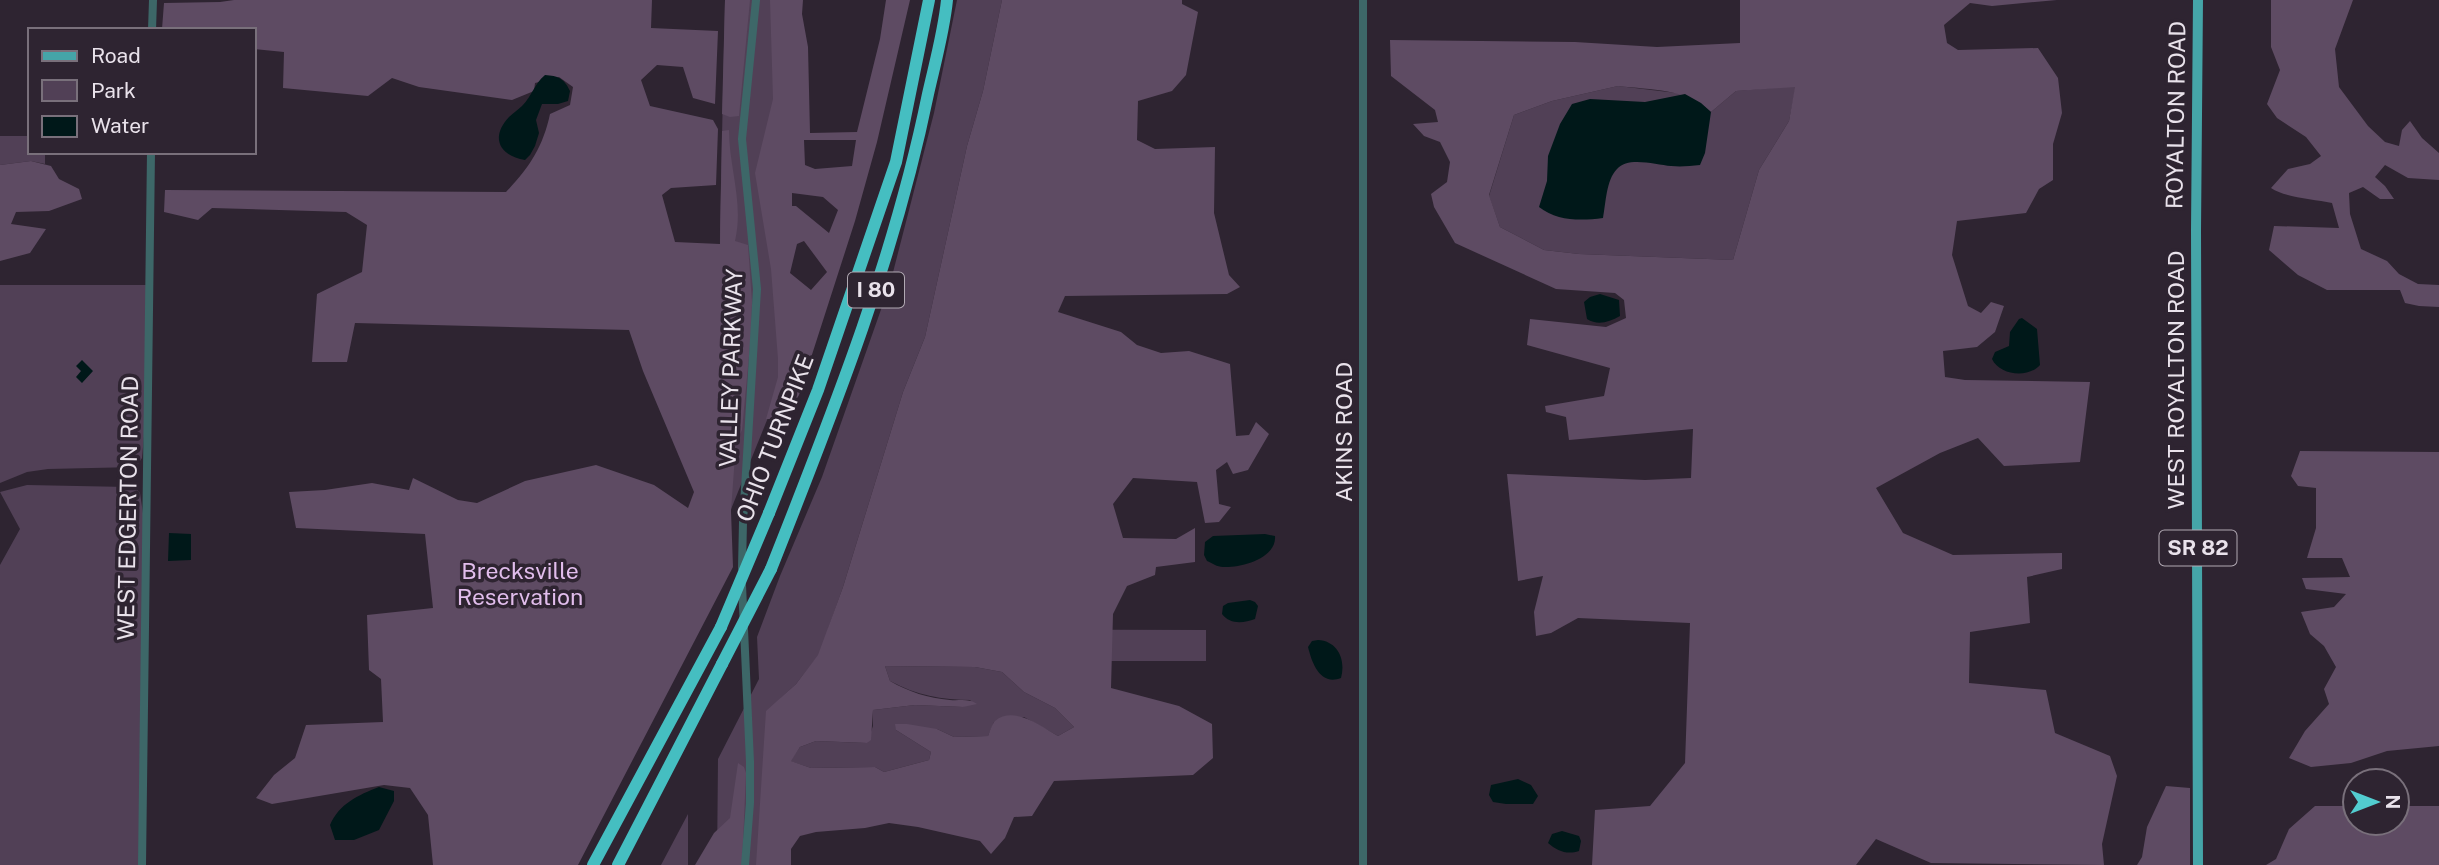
<svg xmlns="http://www.w3.org/2000/svg" width="2439" height="865" font-family="'Public Sans',sans-serif">
  <style>
    .green { fill: #514056 }
    .forest { fill: #5e4b63; fill-rule: evenodd }
    .water { fill: #001819 }
    .lines { fill: none; stroke-linecap: round; stroke-linejoin: round }
    .tertiary { stroke: #3d6768; stroke-width: 8 }
    .primary { stroke: #45a5a8; stroke-width: 10 }
    .motorway { stroke: #45bec1; stroke-width: 12 }
    .motorway-bridge { stroke: #45bec1; stroke-width: 12 }
    .labels { text-anchor: middle; stroke-width: 7; stroke-linejoin: round; paint-order: stroke }
    .shield { fill: #2e2431; stroke: #b1a9b3; stroke-width: 2 }
    .shield-label { font-size: 21px; font-weight: bold; fill: #e9e2eb }
    .street-label { font-size: 23px; fill: #e9e2eb; stroke: #2e2431 }
    .park-label { font-size: 23px; fill: #e1bdec; stroke: #2e2431 }
  </style>
  <rect width="100%" height="100%" fill="#2e2431"/>
  <path class="green" d="M725,0h63l-6,383 -63,156 1,-312z
    M957,0h45l-19,91 -16,55 -42,191 -22,55 -60,195 -15,42 378,1v31h-392l-18,23 -15,14 -1,167h-63l1,-106 41,-80 -2,-42 23,-61 42,-99 68,-193 44,-171z
    M1618,86l67,8 26,18 25,-21 60,-5 -7,35 -30,49 -26,90 -154,-6 -35,-4 -44,-23 -11,-31 25,-81 38,-14z
    M0,136h30v16h15v12l-14,-3 -31,4z
    M0,285h147l-3,151 -2,22 -6,9 -88,2 -21,3 -27,11z
    M27,485l101,2 8,1 4,5 4,27 -5,345h-139v-300l20,-36 -20,-37z
    M885,666l90,1 27,5 22,20 31,16 19,19 -16,9 -34,-19 -30,5 -6,14 -34,1 -17,-8 -41,1 35,22 -2,8 -45,12 -9,-5 -64,1 -21,-7 10,-14 16,-6 51,2 6,-17v-16l42,-5 48,2 8,-7c-29,0 -55,-5 -81,-19z
    M688,814v51h-27z"/>
  <path class="forest" d="M234,0h418l-1,28 67,3 -3,73 -22,-6 -10,-31 -26,-2 -16,15 9,26 63,14 5,9 -2,56 -45,3 -9,7 13,47 45,2 2,-113 7,-1c0,38 15,73 6,111l13,4 4,57 -1,33 -9,95 -6,12 -5,69 2,56 -155,298h-145l-5,-50 -18,-27 -26,-3 -112,19 -16,-6 18,-23 21,-17 11,-33 77,-3 -2,-43 -12,-9 -2,-55 66,-7 -8,-74 -129,-6 -7,-36 36,-2 47,-7 37,7 4,-12 45,22 19,3 48,-22 71,-16 58,20 34,23 6,-16 -51,-121 -14,-41 -274,-7 -8,39h-35l5,-68 45,-22 5,-47 -21,-13 -134,-4 -14,12 -34,-8 1,-22 341,2c23,-24 37,-45 44,-78l20,-9 3,-18 -14,-10 -24,6 -1,8 -22,9 -93,-13 -27,-9 -24,18 -85,-8 1,-36 -30,-3v-19l-92,-1 2,-26 56,-1z
    M725,0h25l-11,116 -9,1 -8,-3z
    M770,0h33l-1,14 6,33 2,86 47,-1 23,-93 6,-39h24l-33,142 -22,79 -56,174 -15,24h-18l12,-42v-18l-7,-90 -16,-96 18,-74zM856,140l-4,26 -37,3 -10,-4 -1,-25zM792,193l31,4 15,13 -9,23 -33,-27h-4zM804,241l23,31 -16,18 -21,-17 7,-29z
    M1002,0h180v4l16,8 -12,63 -14,16 -34,10 -1,39 18,9 60,-2 -1,66 15,62 11,12 -13,7 -162,2 -7,16 63,20 16,13 24,8 28,-2 41,13 6,72 13,-1 7,-13 13,12 -21,36 -15,4 -6,-12 -11,8 3,34 12,3 -12,15 -14,1 -8,-41 -64,-4 -20,26 10,34 53,1 19,-11v34l-39,5 -1,8 -28,11 -14,28 -2,74 68,18 33,18 1,34 -20,17 -139,6 -22,35 -18,1 -9,21 -14,16 -11,-13 -62,-14 -29,-4 -24,5 -49,4 -16,4 -9,13v16h-35l10,-154 30,-27 22,-29 25,-68 60,-195 22,-55 42,-191 16,-55zM885,666l90,1 27,5 22,20 31,16 19,19 -16,9c-16,-9 -44,-31 -63,-15 -3,3 -5,10 -7,15l-34,1 -17,-8 -30,-5h-12l1,6 35,22 -2,8 -45,12 -9,-5 -64,1 -20,-7 9,-14 16,-6 51,2 4,-3 2,-30 42,-5 48,2 14,-3c-9,-6 -17,-3 -27,-4 -22,-2 -41,-8 -60,-19z
    M1740,0h317l-65,6 -22,-3 -26,22 3,18 11,7 80,-2 20,30 4,35 -9,31v36l-14,9 -13,24 -69,8 -5,34 16,51 13,7 10,-11 13,4 -9,26 -18,15 -34,4 2,26 20,3 125,2 -10,80 -76,4 -26,-28 -38,15 -64,35 27,45 50,22 109,-2v16l-35,8 3,46 -60,9 -1,51 77,7 9,43 55,23 7,20 -15,68 2,21 -173,-2 -55,-24 -20,26h-264l3,-55 55,-4 35,-43 5,-140 -112,-5 -27,15 -15,3 -2,-24 9,-36 -25,5 -11,-107 138,6 46,-2 2,-49 -124,11 -3,-23 -20,-5 -1,-6 59,-10 6,-28 -83,-23 3,-26 76,8 20,-9 -2,-18 -9,-7 -59,-4 -101,-46 -21,-36 -3,-13 16,-12 3,-20 -10,-20 -16,-6 -11,-12 25,-2 -3,-12 -44,-34 -1,-36 185,2 82,5 83,-4zM1618,86c34,4 67,2 93,26l25,-21 59,-4 -6,34 -30,49 -26,90 -154,-6 -35,-4 -44,-23 -11,-32 25,-80 38,-14z
    M2271,0h82l-18,49 4,38 29,39 17,16 14,4 3,-16 8,-9 12,17 17,15v27l-31,-2 -23,-13 -10,12 10,9 9,13h-14l-17,-12 -14,6 1,21 11,35 26,12 12,13 19,10 21,1v22l-20,-1 -14,-3 -5,-13h-73l-29,-15 -29,-25 5,-24 65,2 -7,-25c-19,-4 -46,-5 -61,-15l17,-19 22,-5 11,-8 -15,-19 -29,-19 -10,-14 13,-34 -9,-23z
    M31,161l20,5 8,13 20,10 3,10 -33,12 -33,1 -5,12 35,5 -16,24 -30,8v-96z
    M2300,451l139,1v294l-52,5 -36,12 -40,4 -22,-9 16,-27 24,-27 -5,-15 12,-22 -12,-21 -14,-12 -9,-22 33,-5 12,-13 -40,-5 -4,-11 48,-1 -8,-19h-35l9,-30v-40l-18,-2 -7,-10z
    M738,763l6,4 2,6 -4,92h-47l19,-32 16,-15z
    M2166,786l24,2v77h-53l5,-8 5,-30z
    M2315,806h40v17h42v-17h42v59h-173l10,-6 13,-30z"/>
  <path class="water" d="M545,75c13,1 19,3 25,16l-2,10 -10,3h-16l-6,16 3,13 -4,13 -5,9 -5,5c-26,-4 -35,-23 -16,-43 4,-4 9,-7 13,-11 10,-10 12,-22 23,-31z
    M1685,94l16,9 10,9 -6,41 -5,12c-10,1 -19,2 -29,1 -15,-1 -43,-10 -54,3 -11,11 -11,34 -14,49 -23,3 -46,3 -64,-11l8,-26 1,-25 12,-32 12,-20 18,-5 55,3z
    M1600,294l19,6 1,16c-11,6 -22,10 -33,3l-3,-17 6,-5z
    M2022,318l15,11 3,36c-11,13 -40,11 -48,-6l3,-7 14,-6 1,-14 9,-13z
    M82,360l11,11 -11,12 -6,-6 5,-6 -5,-5z
    M169,533l22,1v26l-23,1z
    M1265,534l10,2c2,22 -34,32 -52,31 -6,0 -11,-4 -16,-6l-3,-6 1,-13 8,-6z
    M1250,600l5,2 3,4 -3,13c-11,4 -25,6 -33,-5l1,-8 5,-3z
    M1318,640c20,1 28,20 23,38 -21,8 -29,-15 -33,-31l4,-6z
    M1518,779l13,6 7,11 -5,8h-27l-13,-2 -4,-7 2,-10z
    M379,787l15,4v10l-15,29 -25,10h-19l-5,-15c9,-21 28,-30 49,-38z
    M1562,831l17,5 2,5 -2,10c-12,4 -22,0 -31,-8l4,-9z"/>
  <g class="lines">
    <path class="tertiary" d="M152,30l1,-30
      M742,568l1,-46 14,-233 -15,-150 14,-139
      M742,585l8,177v41l-5,62
      M142,865l9,-713
      M1363,865v-865"/>
    <path class="primary" d="M2198,865l-2,-635 2,-230"/>
    <path class="motorway" d="M769,513l49,-123 78,-228 33,-162
      M771,569c62,-157 123,-309 157,-475 7,-31 16,-63 19,-94
      M593,865l128,-238
      M618,865l104,-201"/>
    <path class="motorway-bridge" d="M721,627l48,-114
      M722,664l49,-95"/>
  </g>
  <g class="labels">
    <g class="shield">
      <rect x="848" y="272.5" width="56" height="35" rx="5"/>
      <rect x="2159.5" y="530.5" width="77" height="35" rx="5"/>
    </g>
    <g class="shield-label">
      <text x="876" y="297">I 80</text>
      <text x="2198" y="555">SR 82</text>
    </g>
    <g class="street-label">
      <text transform="translate(2176 115) rotate(-89)" y="8">ROYALTON ROAD</text>
      <text transform="translate(731 368) rotate(-88)" y="8">VALLEY PARKWAY</text>
      <text transform="translate(2176 380) rotate(-90)" y="8">WEST ROYALTON ROAD</text>
      <text transform="translate(1344 432) rotate(-90)" y="8">AKINS ROAD</text>
      <text transform="translate(775 438) rotate(-69)" y="8">OHIO TURNPIKE</text>
      <text transform="translate(128 508) rotate(-89)" y="8">WEST EDGERTON ROAD</text>
    </g>
    <g class="park-label">
      <text x="520" y="579">Brecksville<tspan x="520" dy="26">Reservation</tspan></text>
    </g>
  </g>
  <rect x="28" y="28" width="228" height="126" fill="#2e2431" stroke="#79707b" stroke-width="2"/>
  <rect x="42" y="51" width="35" height="10" fill="#45a5a8" stroke="#79707b" stroke-width="2"/>
  <text x="91" y="63" font-size="21" fill="#e9e2eb">Road</text>
  <rect x="42" y="80" width="35" height="21" fill="#514056" stroke="#79707b" stroke-width="2"/>
  <text x="91" y="98" font-size="21" fill="#e9e2eb">Park</text>
  <rect x="42" y="116" width="35" height="21" fill="#001819" stroke="#79707b" stroke-width="2"/>
  <text x="91" y="133" font-size="21" fill="#e9e2eb">Water</text>
  <g transform="translate(2376 802) rotate(90)"><circle r="33" fill="#2e2431" stroke="#79707b" stroke-width="2"/>
  <path d="M0-5L12 26L0 18L-12 26Z" fill="#52cdd0"/>
  <text y="-10" font-size="19" font-weight="bold" text-anchor="middle" fill="#e9e2eb">N</text>
  </g>
</svg>
